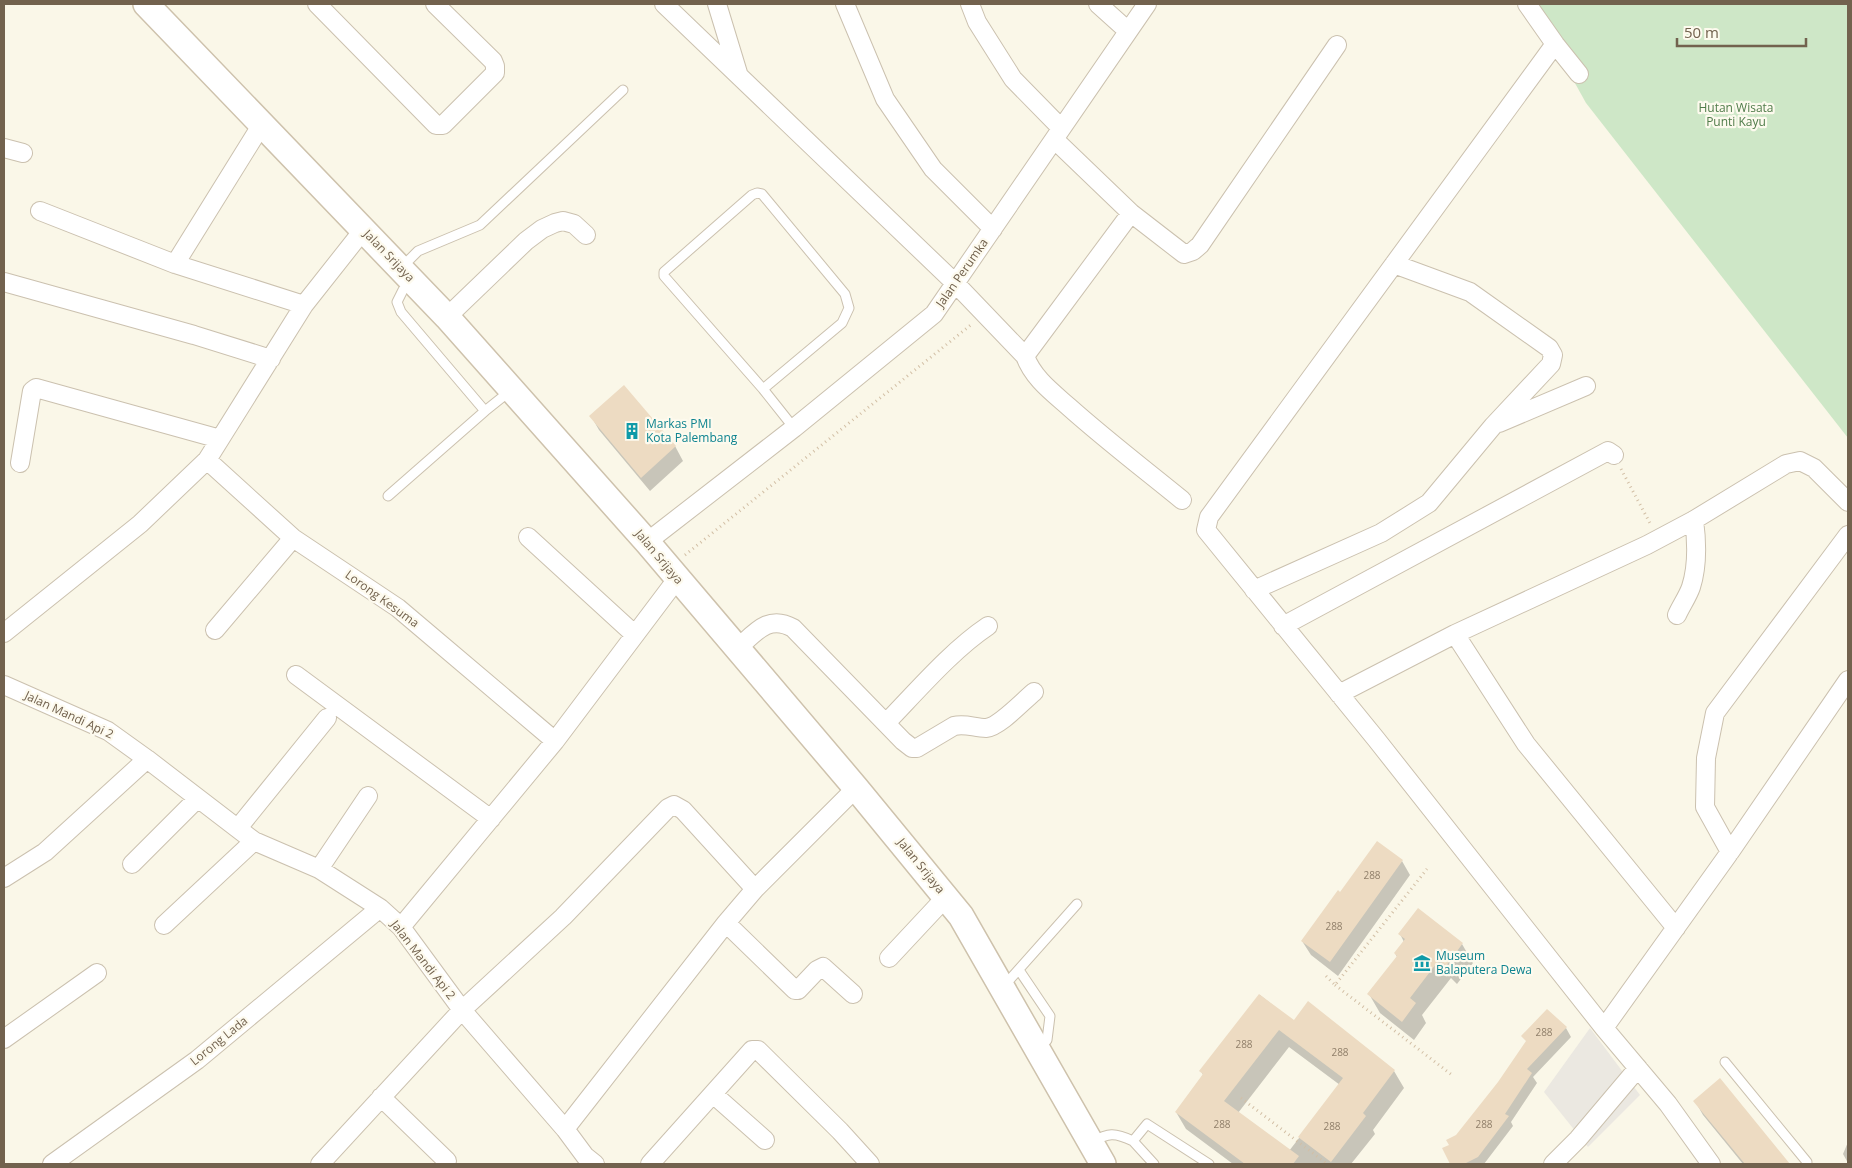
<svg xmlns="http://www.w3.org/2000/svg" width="1852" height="1168" font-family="'Open Sans',sans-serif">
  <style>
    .industrial { fill: #ebe8e1 }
    .green { fill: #cee7c7 }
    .shadow { fill: #0003; fill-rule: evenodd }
    .building { fill: #eddbc2 }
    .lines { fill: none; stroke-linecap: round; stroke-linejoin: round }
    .lane-casing { stroke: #cbc1af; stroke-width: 11 }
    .street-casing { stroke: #cbc1af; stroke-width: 20 }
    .secondary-casing { stroke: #cec2ac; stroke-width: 28 }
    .path { stroke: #d2bfa5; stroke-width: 3; stroke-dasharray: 1 4; stroke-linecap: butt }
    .lane { stroke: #fff; stroke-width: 9 }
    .street { stroke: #fff; stroke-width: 18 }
    .secondary { stroke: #fff; stroke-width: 25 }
    .labels { text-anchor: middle; stroke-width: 4.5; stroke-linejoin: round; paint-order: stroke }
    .number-label { font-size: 10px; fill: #91806b }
    .park-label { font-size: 12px; fill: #507c4a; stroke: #fdfaee }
    .street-label { font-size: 12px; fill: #72624e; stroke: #fdfaee }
    .culture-label { font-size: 12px; fill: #0d838f; stroke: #fdfaee; text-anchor: start }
  </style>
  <rect width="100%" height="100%" fill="#faf7e8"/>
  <path class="industrial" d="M1590,1028l50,67 -52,52 -44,-55z"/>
  <path class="green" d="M1531,4h317v434l-262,-335z"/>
  <path class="shadow" d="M591,416l84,30 8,15 -33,30 -51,-61z
    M1402,861l8,14 -72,101 -27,-21 -9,-14 38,-47z
    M1419,910l43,34 11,19 -16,21 -6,-6 -29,37 4,8 -12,17 -34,-27 -11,-19 28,-37 -2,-4 9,-11 -4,-8z
    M1260,995l34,27 100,49 10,17 -31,42 2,4 -24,30h-118l-47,-35 -10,-17 27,-37 -2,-4zM1289,1047l51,38 -51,66 -51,-38z
    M1566,1028l5,9 -38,40 4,6 -26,39 2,4 -29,38h-33l-7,-15 6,-3 49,-63 28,-41 -4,-6z
    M1720,1080l69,84h-46l-40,-49 -8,-14z
    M1848,1142v21l-5,-9z"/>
  <path class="building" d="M624,385l52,61 -35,32 -52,-62z
    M1377,841l26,19 -73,102 -29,-21 37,-51 2,2z
    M1418,908l45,35 -17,23 -7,-6 -29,38 6,5 -14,19 -35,-28 30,-38 -3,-3 11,-14 -7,-5z
    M1259,994l35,26 14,-19 87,69 -32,43 3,3 -35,46 -33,-25 45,-59 -64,-48 -55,71 75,55 -6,8h-48l-70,-52 28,-38 -4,-3z
    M1547,1009l20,18 -40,42 5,4 -27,41 4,2 -31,41 -14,7h-14l-8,-16 7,-3 -3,-5 10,-5 42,-53 28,-41 -5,-5z
    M1720,1078l70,86h-45l-52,-63z"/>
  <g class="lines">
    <g class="lane-casing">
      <path id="lane" d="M401,268l17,-17 62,-26 143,-135
        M412,284l-9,6 -6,12 4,10 84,99
        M763,389l79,-66 7,-15 -4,-14 -83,-100 -5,-1 -5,2 -88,77v4l99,113 31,39
        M388,496l97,-85 25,-20
        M1019,970l31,46 -3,24 -8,7
        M1004,986l73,-82
        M1725,1062l82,100
        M1091,1142c18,-9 23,-10 42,-1
        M1154,1164l-21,-23 14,-17 62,40"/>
    </g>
    <g class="street-casing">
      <path id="street" d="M317,4l119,121h7l52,-52v-7l-2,-5 -58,-57
        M664,4l291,279 70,73c8,22 27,36 44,51 37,33 75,62 113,93
        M717,4l21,69
        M845,4l40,95 48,70 60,60
        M970,4l7,18 36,57 48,49
        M1098,4l30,27
        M1527,4l28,40
        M1579,74l-24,-30 -346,473 -3,13 170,209 228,289 64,76 43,60
        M1055,140l76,73 53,41 9,-3 7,-6 137,-200
        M4,148l19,5
        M175,264l87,-140
        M4,282l190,53 77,24
        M304,305l60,-76
        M447,317l79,-76 16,-12 13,-6 8,-2 11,3 12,11
        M1025,356l106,-143
        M1499,423l87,-37
        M207,460l86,78 105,70 157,133
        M20,463l12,-72 4,-3 184,51
        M528,537l106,97
        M647,542l147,-114 140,-114 213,-310
        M1254,590l127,-57 48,-30 64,-77 58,-62 2,-9 -4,-7 -79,-56 -76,-28
        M1677,615c4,-9 11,-19 14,-28 7,-22 6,-45 3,-67
        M1283,626l325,-175 6,4
        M215,630l78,-92
        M4,633l136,-109 67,-64 97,-155 -129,-41 -135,-53
        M1455,634l71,110 150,184
        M737,649c18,-16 31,-35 56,-21l110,113 9,7h5l37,-22c11,-3 21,2 32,2 13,-1 37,-27 48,-36
        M296,675l195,144
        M4,685l104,46 39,28 107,82 65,28 61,39 21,19 61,83 103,119 20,27 10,8
        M1339,694l116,-60 192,-89 47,-25 92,-56 14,-3 14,7 34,34
        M886,723c31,-32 66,-73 102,-97
        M238,828l89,-110
        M1730,852l-25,-45 1,-49 9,-45 133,-178
        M132,864l66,-66
        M319,869l49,-73
        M4,878l41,-26 102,-93
        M726,923l69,67h3l19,-20 6,-3 30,27
        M164,925l90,-84
        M401,927l154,-186 122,-162
        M889,958l57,-61
        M1604,1028l126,-176 118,-172
        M4,1039l93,-66
        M713,1094l52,46
        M381,1097l66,64
        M565,1129l161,-206 29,-34 101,-101
        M52,1164l145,-104 183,-152
        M320,1164l142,-154 101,-93 105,-109 6,-3 9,5 72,79
        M650,1164l102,-114h6l82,81 30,33
        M1553,1164l25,-25 60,-71"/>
    </g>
    <g class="secondary-casing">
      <path id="secondary" d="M146,4l301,313 200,225 209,246 105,128 142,248"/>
    </g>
    <path class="path" d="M1621,469l30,56
      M685,555l287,-231
      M1326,976l9,9 92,-116
      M1335,985l117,90
      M1241,1098l86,66"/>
    <use href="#lane" class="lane"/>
    <use href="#street" class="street"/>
    <use href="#secondary" class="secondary"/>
  </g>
  <defs>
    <g id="building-bare" transform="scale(1.35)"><path d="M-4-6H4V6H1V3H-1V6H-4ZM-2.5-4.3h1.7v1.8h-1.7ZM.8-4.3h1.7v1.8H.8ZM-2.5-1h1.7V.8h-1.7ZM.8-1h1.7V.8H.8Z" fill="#0f9aa8" stroke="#fdfaee" stroke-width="2.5" paint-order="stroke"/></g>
    <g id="museum-bare" transform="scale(1.35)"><path d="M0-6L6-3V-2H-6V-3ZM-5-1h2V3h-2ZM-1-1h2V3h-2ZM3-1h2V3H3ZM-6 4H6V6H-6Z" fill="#0f9aa8" stroke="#fdfaee" stroke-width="2.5" paint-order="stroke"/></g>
  </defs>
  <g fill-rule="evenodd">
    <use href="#building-bare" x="632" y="431"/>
    <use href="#museum-bare" x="1422" y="963"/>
  </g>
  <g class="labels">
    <g class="number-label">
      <text x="1372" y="879">288</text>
      <text x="1334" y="930">288</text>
      <text x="1544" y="1036">288</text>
      <text x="1244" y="1048">288</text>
      <text x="1340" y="1056">288</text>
      <text x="1222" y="1128">288</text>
      <text x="1484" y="1128">288</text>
      <text x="1332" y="1130">288</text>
    </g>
    <g class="park-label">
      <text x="1736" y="112">Hutan Wisata<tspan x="1736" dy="14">Punti Kayu</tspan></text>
    </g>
    <g class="street-label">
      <text transform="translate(389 256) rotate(46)" y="4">Jalan Srijaya</text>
      <text transform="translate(962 273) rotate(-55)" y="4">Jalan Perumka</text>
      <text transform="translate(659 557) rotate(50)" y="4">Jalan Srijaya</text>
      <text transform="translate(382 599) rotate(36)" y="4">Lorong Kesuma</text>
      <text transform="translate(69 715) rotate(25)" y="4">Jalan Mandi Api 2</text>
      <text transform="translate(921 866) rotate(51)" y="4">Jalan Srijaya</text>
      <text transform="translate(423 960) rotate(52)" y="4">Jalan Mandi Api 2</text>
      <text transform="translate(219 1041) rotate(-39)" y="4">Lorong Lada</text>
    </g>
    <g class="culture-label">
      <text x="646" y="428">Markas PMI<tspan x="646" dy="14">Kota Palembang</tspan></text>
      <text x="1436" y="960">Museum<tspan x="1436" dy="14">Balaputera Dewa</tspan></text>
    </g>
  </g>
  <rect width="1852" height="1168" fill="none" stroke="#72624e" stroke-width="10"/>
  <path d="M1677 38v8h129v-8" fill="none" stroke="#72624e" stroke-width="2.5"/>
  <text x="1684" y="38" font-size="15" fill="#72624e" stroke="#fdfaee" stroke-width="4" paint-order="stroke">50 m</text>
</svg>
